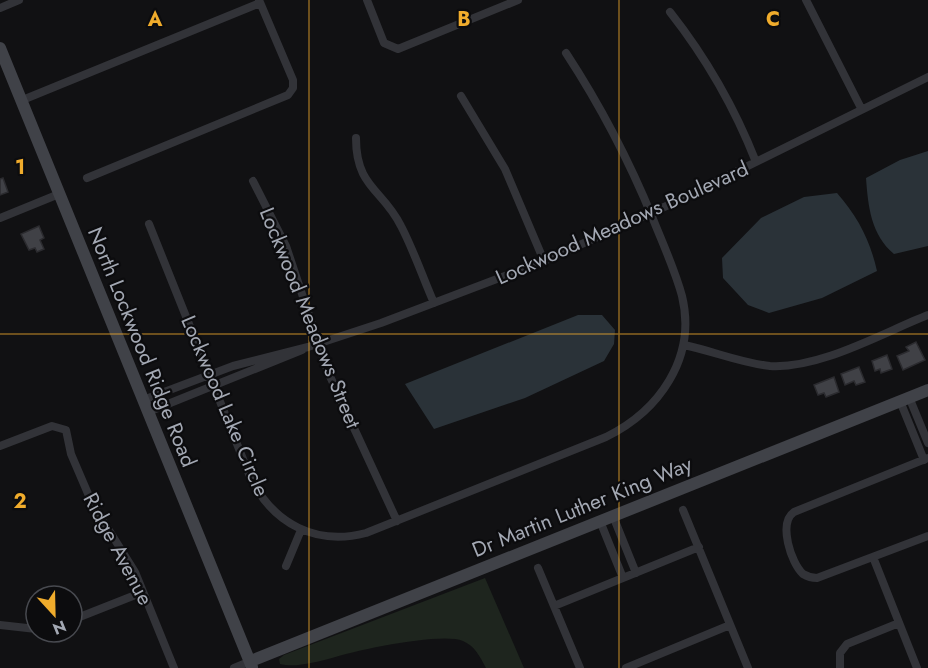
<svg xmlns="http://www.w3.org/2000/svg" width="928" height="668" font-family="Jost,sans-serif">
  <style>
    .green { fill: #1e251e }
    .water { fill: #2a3238 }
    .building { fill: #404146; stroke: #2b2b2f; stroke-width: 1.5 }
    .lines { fill: none; stroke-linecap: round; stroke-linejoin: round }
    .street { stroke: #323338; stroke-width: 8 }
    .secondary { stroke: #404248; stroke-width: 12 }
    .grid { fill: none; stroke: #f0ac2c; stroke-width: 1.5; stroke-opacity: 0.55 }
    .labels { text-anchor: middle; stroke-width: 4.5; stroke-linejoin: round; paint-order: stroke }
    .street-label { font-size: 21px; fill: #a3a8b3; stroke: #0c0c0e }
    .grid-label { font-size: 20px; text-anchor: middle; font-weight: bold; fill: #f0ac2c; stroke: #0c0c0e; stroke-width: 4.5; stroke-linejoin: round; paint-order: stroke }
  </style>
  <rect width="100%" height="100%" fill="#111113"/>
  <path class="green" d="M485,578l39,90h-38c-6,-11 -11,-22 -23,-27 -21,-9 -106,9 -131,17 -16,4 -37,10 -52,6l-1,-5 5,-4z"/>
  <path class="water" d="M928,151v95l-34,8c-23,-19 -26,-48 -28,-76l34,-18z
    M837,193c21,24 33,47 40,78l-55,27 -53,15 -21,-8 -25,-27 -1,-20 39,-40 43,-21z
    M578,315h24l13,15 -1,14 -10,17 -79,37 -91,31 -29,-45z"/>
  <path class="building" d="M3,178l5,14 -8,3v-16z
    M39,226l5,12 -4,2 4,9 -7,3 -2,-4 -6,2 -8,-16z
    M916,342l9,18 -22,10 -6,-14 12,-5 -3,-4z
    M887,355l5,14 -11,4 -1,-4 -5,2 -3,-10z
    M859,367l6,15 -9,3 -2,-4 -9,4 -4,-11z
    M834,377l5,15 -13,5 -2,-4 -6,2 -4,-10z"/>
  <g class="lines">
    <path class="street" d="M367,0l17,43 14,6 120,-49
      M806,0l55,108
      M0,8l19,-8
      M670,12c37,47 64,94 86,150
      M461,96l44,73 39,92
      M20,101l240,-98
      M356,138c0,50 27,51 45,88 13,25 22,52 33,77
      M87,178l201,-83 5,-7v-8l-34,-80
      M253,181l33,65 42,126 69,149
      M0,218l59,-24
      M149,224l102,255c23,45 65,67 115,54l240,-96c53,-26 91,-79 76,-141 -7,-26 -19,-52 -29,-77 -25,-61 -51,-111 -87,-166
      M684,345c29,6 57,18 86,21 50,3 112,-33 158,-51
      M909,397l19,46
      M143,400l90,-34 75,-19 73,-24 163,-62 129,-58 255,-126
      M900,401l24,59
      M148,412l154,-62
      M0,446l52,-20 14,4 5,24 21,49 43,69 39,96
      M928,458l-134,54c-16,11 -3,51 9,62 5,3 9,4 14,4l111,-42
      M683,510l65,158
      M613,516l23,57
      M600,521l23,57
      M873,557l44,111
      M286,566l15,-36
      M538,568l42,100
      M554,606l145,-59
      M72,620l71,-28
      M0,625l36,4
      M234,668l17,-7
      M626,668l104,-43
      M840,668v-15l7,-9 52,-21"/>
    <path class="secondary" d="M0,48l252,619
      M251,661l677,-271"/>
  </g>
  <path class="grid" d="M309,0v668M619,0v668M0,334h928"/>
  <g class="labels">
    <g class="street-label">
      <text transform="translate(622 223) rotate(-24)" y="7">Lockwood Meadows Boulevard</text>
      <text transform="translate(310 318) rotate(68)" y="7">Lockwood Meadows Street</text>
      <text transform="translate(142 347) rotate(68)" y="7">North Lockwood Ridge Road</text>
      <text transform="translate(225 406) rotate(67)" y="7">Lockwood Lake Circle</text>
      <text transform="translate(582 507) rotate(-22)" y="7">Dr Martin Luther King Way</text>
      <text transform="translate(118 549) rotate(62)" y="7">Ridge Avenue</text>
    </g>
  </g>
  <g class="grid-label">
    <text x="155" y="26">A</text>
    <text x="464" y="26">B</text>
    <text x="773" y="26">C</text>
    <text x="20" y="174">1</text>
    <text x="20" y="508">2</text>
  </g>
  <g transform="translate(54 614) rotate(158)"><circle r="28" fill="#0c0c0e" stroke="#484a50" stroke-width="1.5"/>
  <path d="M0-4.5L10 22L0 15L-10 22Z" fill="#f0ac2c"/>
  <text y="-9" font-size="16" font-weight="bold" text-anchor="middle" fill="#a3a8b3">N</text>
  </g>
</svg>
